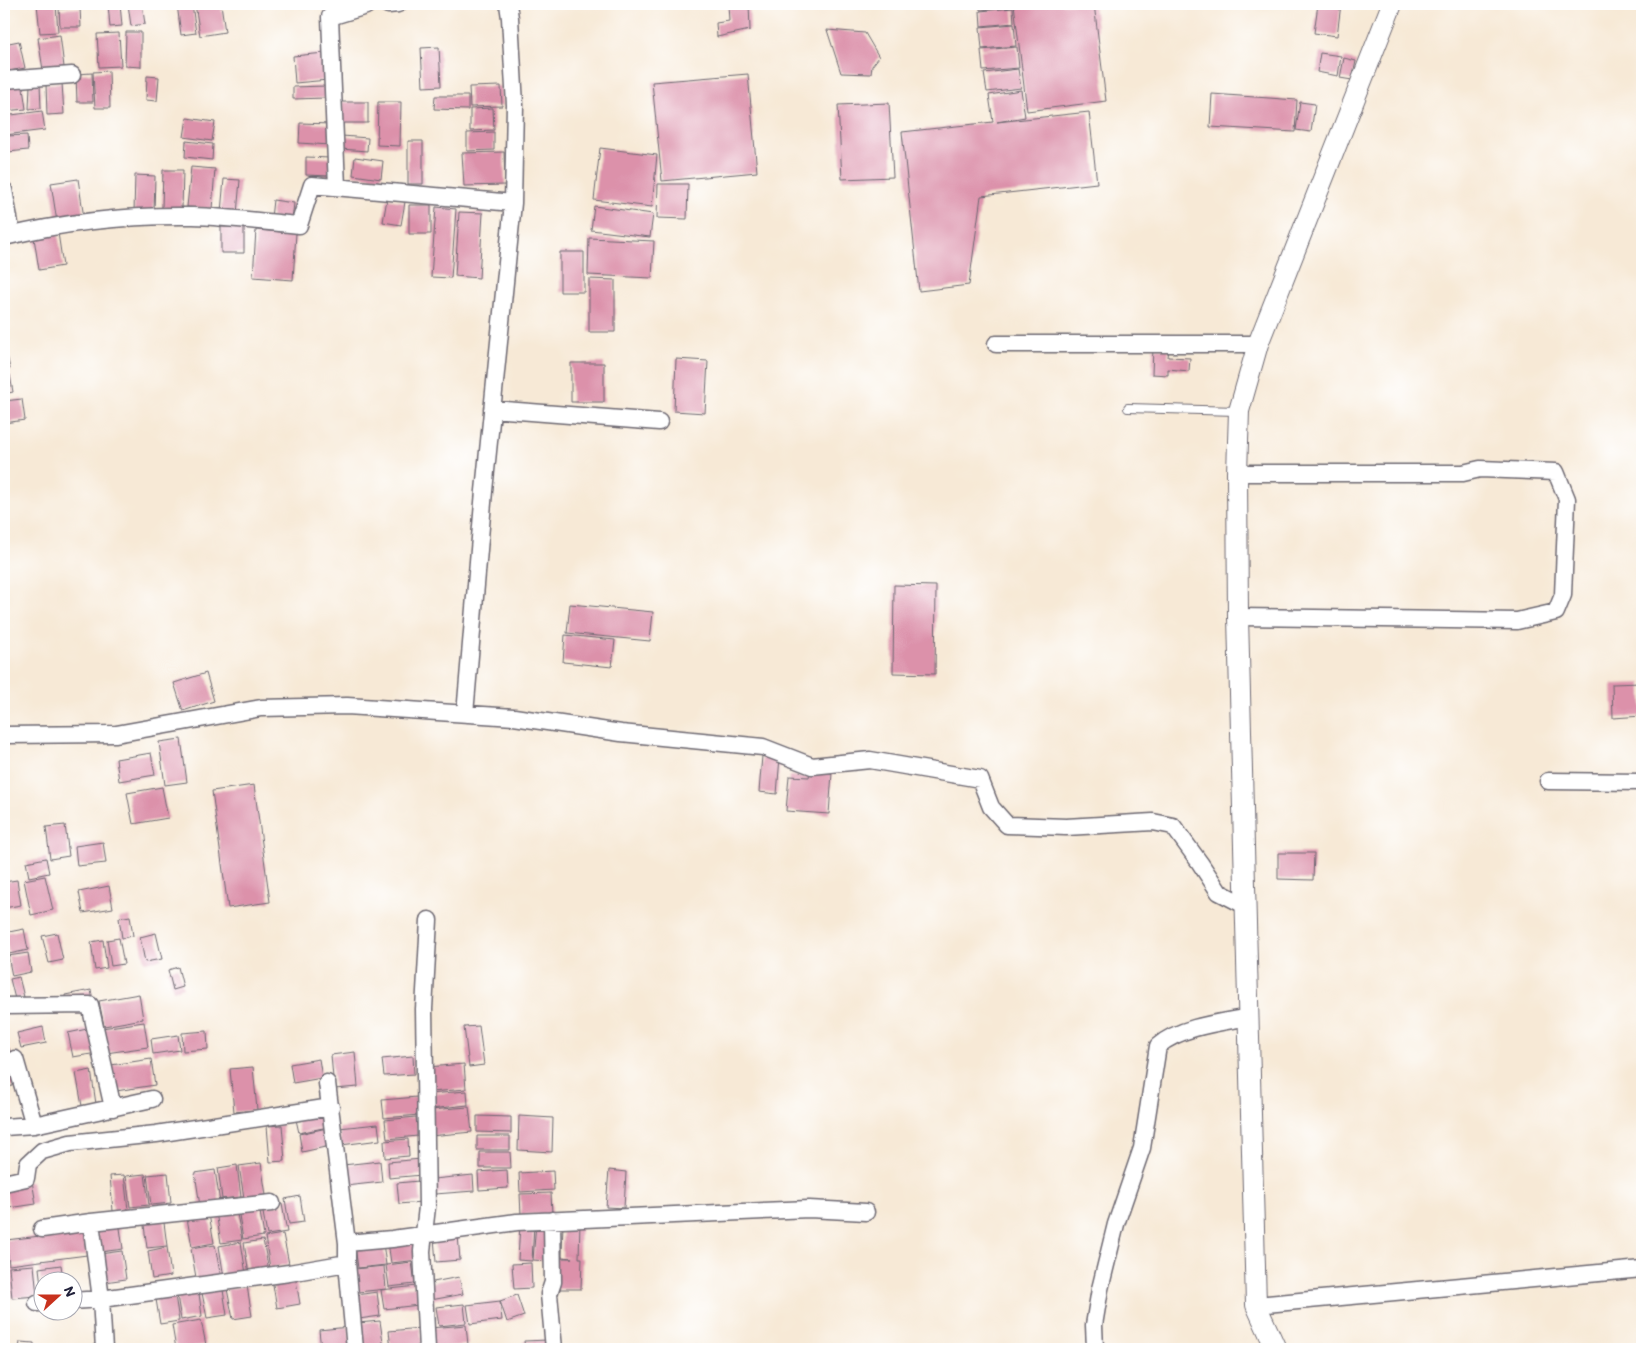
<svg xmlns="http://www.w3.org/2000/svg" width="1646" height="1353" font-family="Itim,sans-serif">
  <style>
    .building { fill: #dc91aa }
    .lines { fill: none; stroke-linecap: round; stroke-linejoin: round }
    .service-casing { stroke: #6d6871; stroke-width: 10 }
    .minor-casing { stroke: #6d6871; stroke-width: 19 }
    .tertiary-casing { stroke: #6d6871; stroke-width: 22 }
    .service { stroke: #fff; stroke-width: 8 }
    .minor { stroke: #fff; stroke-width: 16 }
    .tertiary { stroke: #fff; stroke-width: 20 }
  </style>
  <rect width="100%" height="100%" fill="#fff"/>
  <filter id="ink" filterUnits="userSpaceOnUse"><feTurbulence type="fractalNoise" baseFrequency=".02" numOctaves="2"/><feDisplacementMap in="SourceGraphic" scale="10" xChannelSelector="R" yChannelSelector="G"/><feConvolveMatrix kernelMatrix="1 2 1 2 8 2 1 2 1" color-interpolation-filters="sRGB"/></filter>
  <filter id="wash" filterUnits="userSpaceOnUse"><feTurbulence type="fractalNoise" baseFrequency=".0096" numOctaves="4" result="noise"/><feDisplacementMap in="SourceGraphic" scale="20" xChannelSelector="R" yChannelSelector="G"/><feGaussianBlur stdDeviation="1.12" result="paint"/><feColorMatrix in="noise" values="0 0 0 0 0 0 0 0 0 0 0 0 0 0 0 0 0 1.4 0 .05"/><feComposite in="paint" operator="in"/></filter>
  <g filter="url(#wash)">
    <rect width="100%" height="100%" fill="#f7e9d6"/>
    <g id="blocks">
      <path class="building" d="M37,4h19l2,28 -18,1z
        M108,4h12l2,22 -12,1z
        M128,4h14l3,20 -14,2z
        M177,4h15l4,29 -15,2z
        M195,4h26l4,28 -25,4z
        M728,4h21l1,26 -33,7 -1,-14 13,-2z
        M980,4h32l1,3 -33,3z
        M1014,4h80l12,97 -79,10z
        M1318,4h23l-4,32 -23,-3z
        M80,8l1,19h-21l-1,-18z
        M1013,8l1,15 -33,3 -1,-15z
        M1014,24l2,22 -34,3 -2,-22z
        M827,30l38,3 14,24 -7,9 -1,8 -30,-1z
        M126,32h15v35l-16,-1z
        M119,33l2,33 -22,1 -2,-33z
        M60,35l4,32 -21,3 -5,-32z
        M19,41l6,27 -21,4v-28z
        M439,47l2,39 -18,1 -2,-39z
        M1017,47l2,21 -36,3 -2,-21z
        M325,53l3,27 -33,3 -2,-27z
        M1320,53l21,3 -3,20 -21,-4z
        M1344,58l12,3 -4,19 -12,-2z
        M1018,69l3,19 -34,4 -3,-19z
        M109,71l1,37h-15l-2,-36z
        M92,73l1,29h-16l-1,-28z
        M748,74l9,98 -95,9 -10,-99z
        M147,76l12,1 -2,24 -11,-1z
        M22,81l4,28 -22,2v-28z
        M62,83l2,31 -17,1 -1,-31z
        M40,84l1,24 -12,1 1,-24z
        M326,86v12l-33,1v-12z
        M501,86l1,20 -32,1 -1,-20z
        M1021,90l4,27 -28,5 92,-10 8,71 -116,13 -12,89 -50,6 -17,-159 91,-10 -4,-27z
        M1212,94l85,6 -2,32 -85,-5z
        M435,96h33v14l-34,-1z
        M342,102h26v21h-26z
        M378,102h23l-1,44 -23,-1z
        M1300,102l15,2 -4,28 -15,-2z
        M889,103l4,74 -51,2 -4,-74z
        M493,108l1,22 -24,1v-22z
        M42,111l3,19 -40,5 -1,-19z
        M187,118l28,4 -3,19 -28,-4z
        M300,123l31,1 -1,21 -31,-2z
        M494,132v18l-27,1v-18z
        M27,135l1,15 -20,2 -1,-16z
        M342,136l26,2 -1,13 -26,-2z
        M186,141l27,3 -1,16 -27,-3z
        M408,141h15v43h-15z
        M600,148l57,7 -5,52 -58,-7z
        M504,152l1,33 -41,1 -2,-33z
        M306,157l24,1v18l-24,-1z
        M355,157l28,4 -2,18 -28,-4z
        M191,167l24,2 -3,40 -25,-2z
        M163,170h20l-1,39 -20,-1z
        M135,175l20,1 -1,37 -20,-1z
        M78,179l6,39 -27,4 -6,-39z
        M224,179l16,1 -3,34 -16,-2z
        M658,184h30l-1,35 -30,-1z
        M387,199l18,3 -4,23 -18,-3z
        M273,200l21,3 -2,17 -21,-2z
        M409,205h22v29h-22z
        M594,206l59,8 -3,23 -59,-7z
        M436,207l20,2 -5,69 -20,-1z
        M459,212l24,1 -4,65 -24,-2z
        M221,227h23v26h-23z
        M256,230l40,3 -3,47 -40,-3z
        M58,233l5,33 -24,4 -5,-32z
        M589,238l65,3 -2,37 -64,-3z
        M560,252h24v40h-24z
        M589,279l26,1v52h-26z
        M1153,348l16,1 -1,8 22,1 -1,13 -21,-2v6l-16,-1z
        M4,355h3l3,14 -6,2z
        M676,359l32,2 -3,52 -31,-2z
        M571,363h33v39h-33z
        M10,375l3,17 -9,2v-18z
        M22,399l3,21 -21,3v-22z
        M894,585l42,1 -1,88 -42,-1z
        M570,604l83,8 -3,29 -83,-8z
        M565,635l50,5 -3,27 -49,-5z
        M206,673l8,28 -31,10 -9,-28z
        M1642,683v33l-29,2 -1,-34z
        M181,739l6,43 -22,3 -6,-43z
        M151,753l4,22 -36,6 -3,-22z
        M762,756l18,1 -3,37 -18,-2z
        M810,772l22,1 -3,41 -43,-3 3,-35 20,1z
        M254,785l16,117 -42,6 -16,-117z
        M162,787l6,31 -35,6 -6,-31z
        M65,825l4,31 -19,3 -4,-32z
        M103,842l3,21 -29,3 -2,-20z
        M1278,853h36l-1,27 -35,-1z
        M46,858l3,15 -20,4 -3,-15z
        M45,876l8,34 -22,5 -7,-35z
        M17,880l4,25 -17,3v-26z
        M109,886l4,22 -30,5 -4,-21z
        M130,916l3,20 -11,2 -3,-20z
        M24,929l4,21 -19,4 -5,-21z
        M57,933l6,27 -14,3 -7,-27z
        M156,933l6,26 -17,3 -5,-25z
        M119,938l5,26 -13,2 -4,-26z
        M103,940l4,28 -12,2 -4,-28z
        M28,953l3,19 -19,4 -4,-20z
        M178,967l5,20 -10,3 -5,-20z
        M19,977l5,20 -9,2 -5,-20z
        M91,990l2,10 -26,5 -2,-10z
        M139,994l4,25 -39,7 -5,-25z
        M144,1022l4,25 -42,6 -4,-25z
        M479,1026l5,39 -15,2 -5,-40z
        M43,1027l3,16 -25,5 -4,-15z
        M92,1028l5,25 -24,4 -5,-24z
        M207,1031l1,18 -25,2 -1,-18z
        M178,1035l2,15 -27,4 -2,-15z
        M9,1048l6,20 -11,3v-22z
        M355,1052l3,35 -24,2 -3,-34z
        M413,1056l1,18 -30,2 -2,-17z
        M151,1059l4,26 -39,6 -5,-26z
        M319,1059l3,19 -29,5 -3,-19z
        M464,1064l2,25 -35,3 -3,-25z
        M253,1067l4,43 -23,2 -4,-43z
        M15,1069l5,14 -16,6v-16z
        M91,1070l5,34 -14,2 -6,-33z
        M467,1091l1,14 -38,4 -1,-15z
        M417,1097l2,18 -35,3 -2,-18z
        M469,1107l3,25 -42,4 -1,-26z
        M325,1109l3,18 -29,6 -4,-18z
        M477,1116l34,1v16l-34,-1z
        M519,1116l34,2 -1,34 -34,-2z
        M416,1117l2,19 -31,3 -2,-19z
        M378,1124l2,16 -39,5 -2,-17z
        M282,1125l3,36 -15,1 -3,-36z
        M327,1128l3,18 -28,6 -3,-18z
        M477,1136h33v14h-33z
        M408,1139l1,17 -24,2 -1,-17z
        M480,1152h30l1,16h-31z
        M421,1159l1,16 -33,3 -1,-16z
        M380,1161l2,21 -37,4 -2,-21z
        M261,1163l5,32 -22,3 -5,-32z
        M237,1165l4,32 -19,2 -4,-31z
        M215,1170l5,33 -20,3 -5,-33z
        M507,1170l1,18 -29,2 -1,-18z
        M609,1170l17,2 -2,36 -18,-1z
        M553,1171l1,19 -34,2 -1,-19z
        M168,1173l3,30 -20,2 -4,-30z
        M145,1174l4,31 -19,2 -4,-31z
        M124,1175l4,35 -15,1 -3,-35z
        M473,1175l1,16 -39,3 -1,-15z
        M32,1181l4,23 -27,4 -4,-22z
        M419,1181l2,21 -22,2 -2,-21z
        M551,1193l1,21 -31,1 -1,-21z
        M300,1196l4,26 -15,2 -4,-25z
        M282,1204l5,28 -20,3 -5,-28z
        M259,1206l5,30 -21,3 -5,-30z
        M236,1209l6,31 -21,3 -5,-31z
        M209,1214l5,29 -22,4 -5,-29z
        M163,1215l4,31 -20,2 -4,-30z
        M119,1221l4,28 -23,3 -4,-28z
        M563,1222l17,1 -1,35h3l-1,31h-27l1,-31h17l-10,-1z
        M520,1223l14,1 -2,37 -14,-1z
        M536,1223l13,1 -2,37 -14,-1z
        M83,1231l4,24 -78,10 -3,-25z
        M283,1234l6,30 -19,4 -5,-31z
        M458,1235l2,25 -24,2 -2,-24z
        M416,1239l3,21 -28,3 -3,-21z
        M263,1240l6,31 -20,3 -5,-31z
        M241,1242l5,32 -22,4 -5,-32z
        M383,1243l3,22 -28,3 -3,-22z
        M215,1245l6,33 -24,5 -6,-34z
        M167,1247l4,29 -19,3 -4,-28z
        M122,1251l4,28 -21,3 -5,-28z
        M412,1262l3,22 -26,3 -3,-22z
        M531,1263l1,25 -18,1 -2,-25z
        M34,1265l3,31 -25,2 -3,-31z
        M61,1265l2,15h-21l-1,5 -2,-17z
        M384,1266l2,23 -28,3 -3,-23z
        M295,1275l5,29 -23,4 -5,-29z
        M459,1277l4,17 -32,6 -3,-17z
        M222,1284l5,31 -20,3 -6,-30z
        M198,1286l4,30 -21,4 -5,-31z
        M247,1286l5,30 -19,3 -6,-30z
        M417,1286l2,19 -35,4 -3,-19z
        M174,1289l5,32 -19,3 -5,-31z
        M377,1292l3,24 -21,3 -3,-24z
        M517,1295l7,21 -17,6 -7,-21 2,19 -32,4 -3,-19 33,-4z
        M464,1304l2,19 -27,3 -3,-19z
        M201,1320l5,25 -30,4 -4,-24z
        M380,1321l4,28h-23l-3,-26z
        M466,1325l2,20 -37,3 -1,-20z
        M349,1327l2,22h-30l-2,-19z
        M420,1328l3,21h-32l-2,-18z
        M548,1340v9h-23l-1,-8z
        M20,1342l14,1v6h-15z"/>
    </g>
  </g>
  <g filter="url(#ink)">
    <use href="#blocks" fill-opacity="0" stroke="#6d6871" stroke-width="1"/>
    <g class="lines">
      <g class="service-casing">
        <path id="service" d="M1128,408l109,3"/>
      </g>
      <g class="minor-casing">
        <path id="minor" d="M388,5l10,-1
          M4,80l68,-5
          M337,187l-7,-170 36,-11 1,-2
          M4,190l8,45
          M4,237c61,-15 125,-22 189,-21 35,1 71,6 106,9l13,-40 201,18
          M996,344h262
          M492,409l167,13
          M1237,473h226l17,-4 76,3 11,27 -4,96 -7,17 -39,9 -279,-4
          M465,714l19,-223 29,-288 2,-98 -5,-87 -2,-14
          M4,735l112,-1 145,-26 86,-2 167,11 107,16 142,14 49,19 58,-6 110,19 11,28 16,18 59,2 87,-5 20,4 27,37 19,29 27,14
          M1548,781l94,1
          M4,1006l86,-1 23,103
          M15,1059l19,66
          M327,1083l20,160v20l8,86
          M4,1127l30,-2 118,-26
          M4,1183l22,-5 2,-14 14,-13 28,-8 86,-9 175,-27
          M552,1220l1,62 -4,12 5,55
          M42,1229l49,-7
          M347,1243l45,-4 125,-17 292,-13 57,3
          M72,1301l29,-2 -10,-77 181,-19
          M37,1303h5
          M1256,1305l386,-36
          M104,1349l-3,-50 188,-26 58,-10
          M427,1349l-5,-98 5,-44 -3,-198 5,-89
          M1095,1349l-1,-24 6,-36 16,-65 26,-76 16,-102c21,-19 64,-24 91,-29"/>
      </g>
      <g class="tertiary-casing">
        <path id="tertiary" d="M1276,1349l-20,-44 -18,-688 -1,-144 2,-62 19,-67 134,-340"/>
      </g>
      <use href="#service" class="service"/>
      <use href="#minor" class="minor"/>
      <use href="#tertiary" class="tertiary"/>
    </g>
  </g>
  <rect width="1646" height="1353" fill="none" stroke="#fff" stroke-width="20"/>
  <g transform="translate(58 1296) rotate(69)"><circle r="24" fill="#ffffff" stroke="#a7a7b1"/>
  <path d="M0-4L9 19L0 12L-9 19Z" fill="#c8321e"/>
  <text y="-8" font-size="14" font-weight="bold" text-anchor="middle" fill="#22223b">N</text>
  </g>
</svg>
